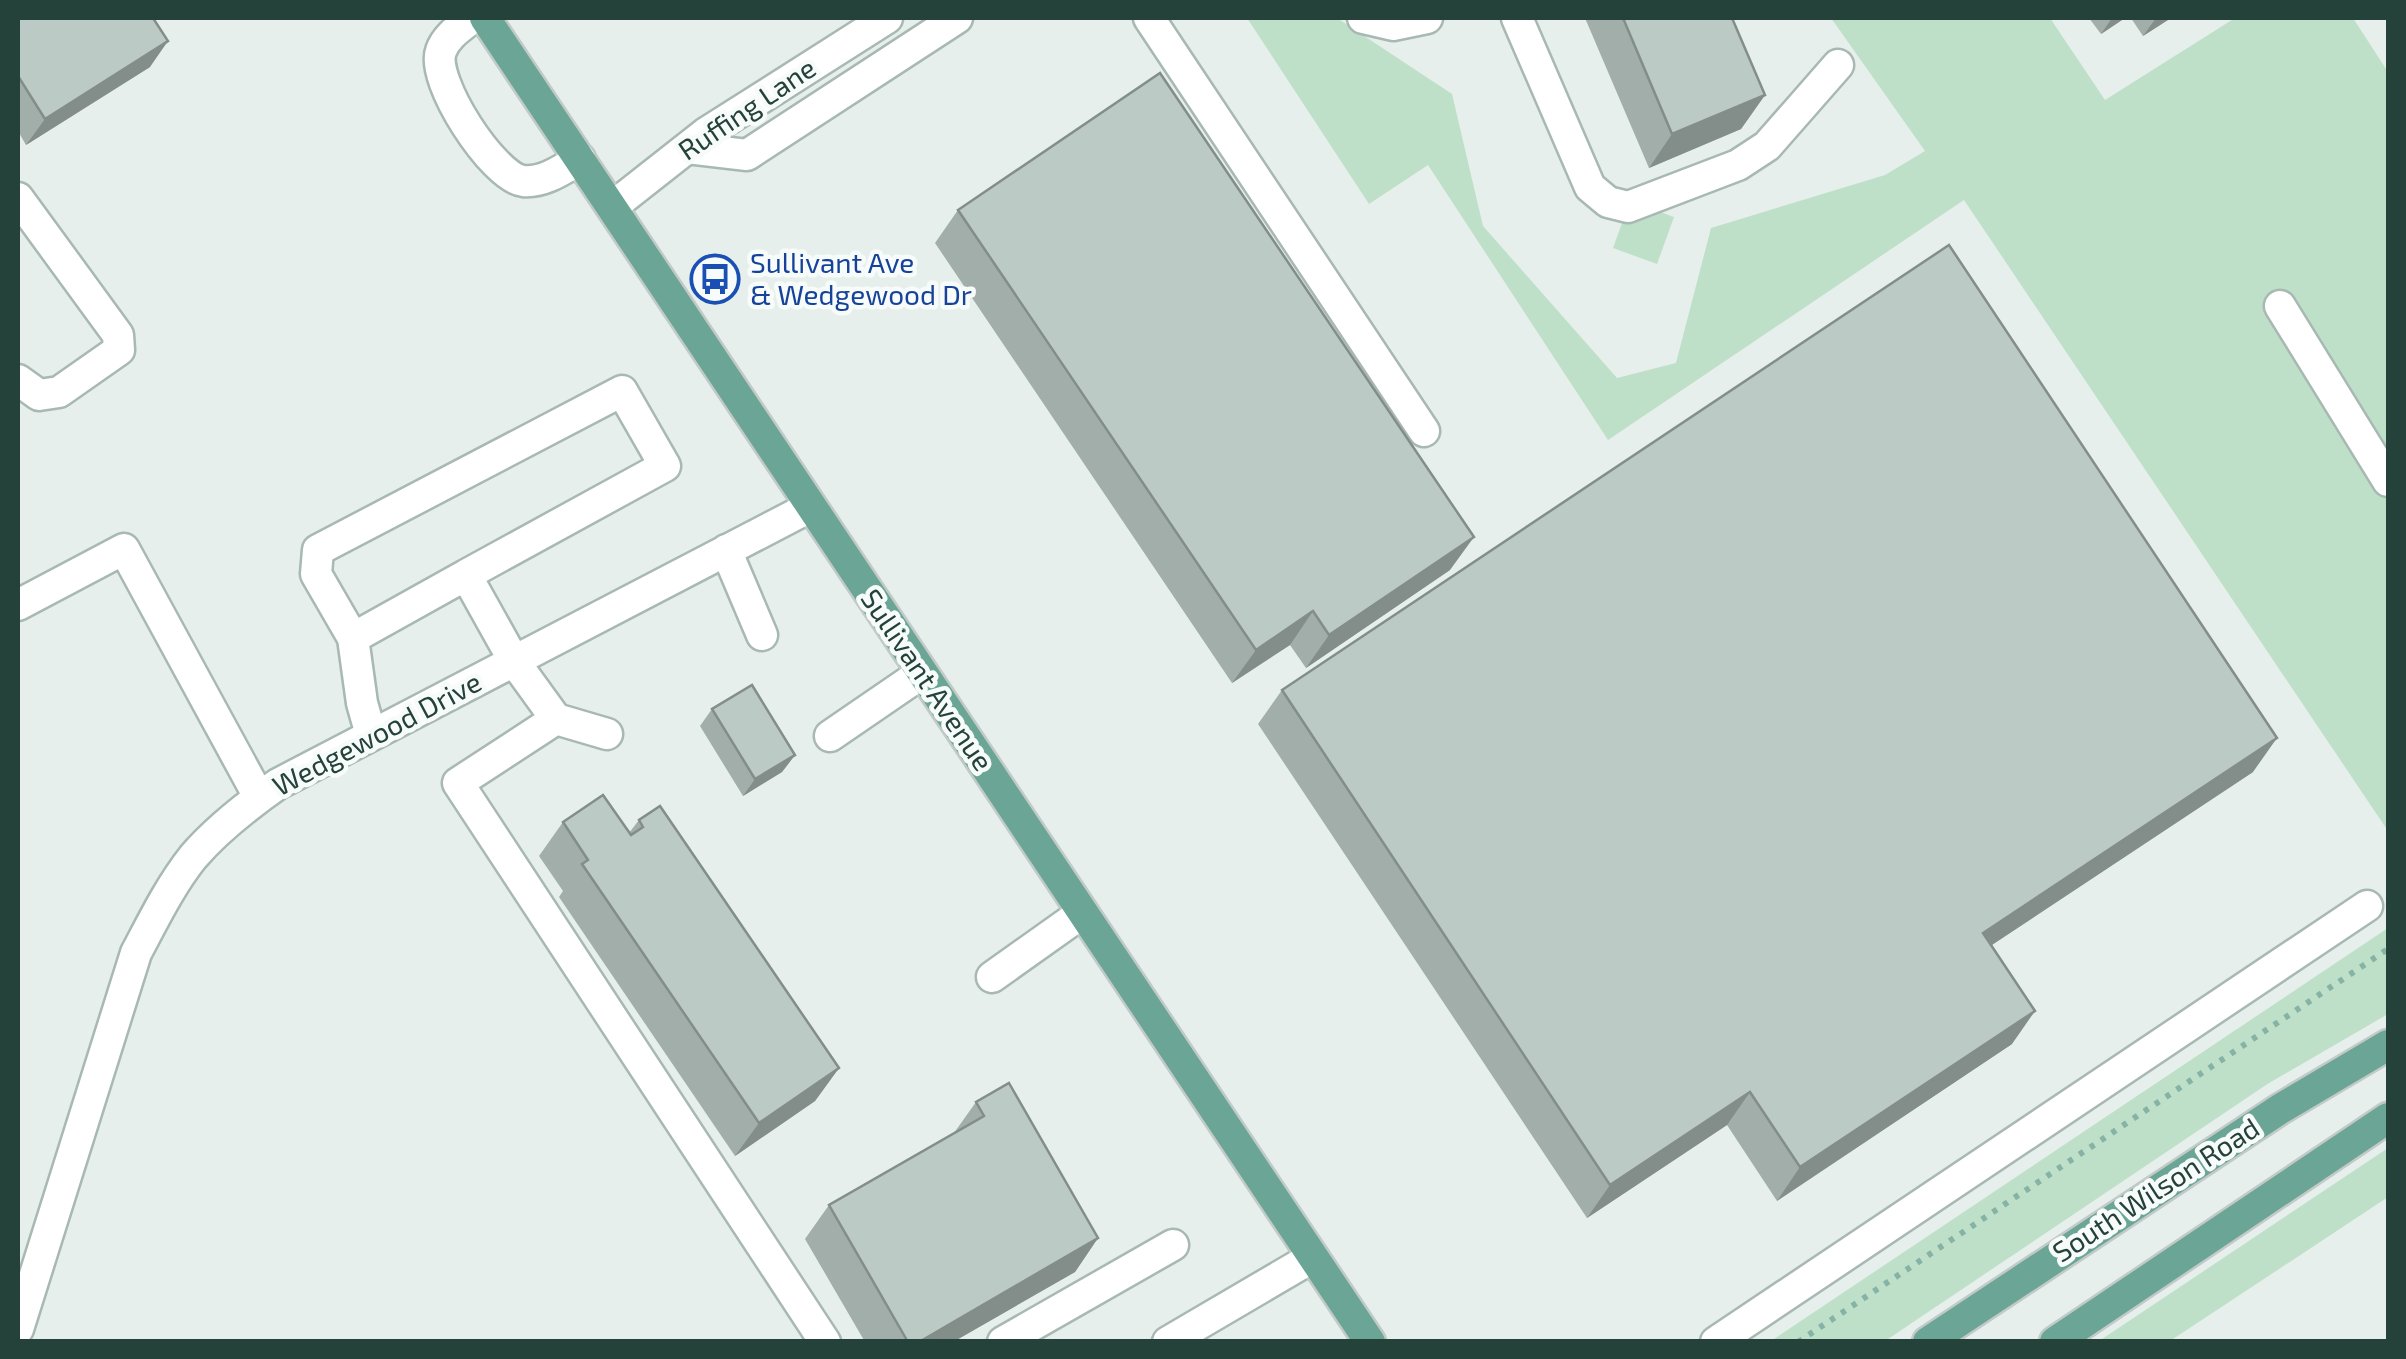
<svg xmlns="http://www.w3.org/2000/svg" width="2406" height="1359" font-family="'Exo 2',sans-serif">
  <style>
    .green { fill: #bfe0c8 }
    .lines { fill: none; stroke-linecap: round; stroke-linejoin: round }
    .minor-casing { stroke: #a8b8b2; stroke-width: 35 }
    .major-casing { stroke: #c2cac8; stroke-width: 35 }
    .path { stroke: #86b3a5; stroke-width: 6; stroke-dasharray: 5 8; stroke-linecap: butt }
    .minor { stroke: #fff; stroke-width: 30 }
    .major { stroke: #6aa596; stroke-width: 30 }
    .wall { fill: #a1aea9 }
    .shaded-wall { fill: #838d89 }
    .building { fill: #bbcac4; stroke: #838d89; stroke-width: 2.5 }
    .labels { text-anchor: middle; stroke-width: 9; stroke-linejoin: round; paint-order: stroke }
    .street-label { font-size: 28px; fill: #24423a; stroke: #f7fbf9 }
    .transit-label { font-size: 28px; fill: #164399; stroke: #f7fbf9; text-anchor: start }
  </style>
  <rect width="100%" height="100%" fill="#e6efeb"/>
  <path class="green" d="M1247,18h90l115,76 31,132 134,152 59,-15 35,-135 174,-53 40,-24 -94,-133h219l55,82 130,-82h118l35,54v759l-424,-631 -356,240 -180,-275 -59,39z
    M1630,201l44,16 -17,47 -44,-16z
    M2388,928v86l-119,69 -384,258h-114z
    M2388,1148v49l-218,144h-71z"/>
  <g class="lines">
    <g class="minor-casing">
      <path id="minor" d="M472,18c-11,9 -26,18 -31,33 -11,29 52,126 82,130 21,2 40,-12 57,-22
        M1149,18l275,413
        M1363,18l30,7 34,-7
        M1517,18l73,169 18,15 20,5 110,-42 29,-19 71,-81
        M687,148l60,7 210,-137
        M18,198l100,137 1,15 -60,42 -20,3 -21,-15
        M612,207l94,-74 181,-115
        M2280,306l108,175
        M726,550l36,85
        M466,575l-113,63 -37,-64 2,-24 304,-159 43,75 -199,109 48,86 42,58 -98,64 367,559
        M18,605l106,-56 135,248
        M353,638l9,65 9,32
        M556,719l51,15
        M830,736l92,-63
        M992,977l90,-64
        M18,1329l118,-376c17,-32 34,-67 57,-96 24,-28 55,-52 85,-73l532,-277
        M1003,1342l170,-97
        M1168,1342l145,-85
        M1716,1342l651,-436"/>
    </g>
    <g class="major-casing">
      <path id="major" d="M485,18l885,1324
        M1928,1342l352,-233 108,-64
        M2055,1342l333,-224"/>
    </g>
    <path class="path" d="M1798,1342l590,-393"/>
    <use href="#minor" class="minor"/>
    <use href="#major" class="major"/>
  </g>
  <path class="wall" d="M1585,18h147l33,77 -24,34 -92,39z
    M2089,18h36l-24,16z
    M2131,18h40l-28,18z
    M18,19l132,48 -124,78 -8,-14z
    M958,210l492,360 -144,98 -16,-23 -58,38 -297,-440z
    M1282,690l971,82 -261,173 20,99 -235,157 -50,-76 -140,93 -329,-494z
    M712,709l83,46 -13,17 -39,24 -43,-70z
    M639,820l200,248 -24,33 -80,55 -176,-259 4,-6 -24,-35 24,-34 66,11z
    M976,1102l122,136 -23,34 -122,70h-88l-60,-103 24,-34 125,-72z"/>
  <path class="shaded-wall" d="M2112,18h13l-24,16z
    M2156,18h15l-28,18z
    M168,41l-18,26 -124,78 19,-26z
    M1765,95l-24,34 -92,39 23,-34z
    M1474,537l-24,33 -144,98 23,-33z
    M1313,611l-23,34 -58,38 24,-33z
    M2277,738l-24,34 -293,194 23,-33z
    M795,755l-13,17 -39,24 12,-17z
    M2035,1011l-23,33 -235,157 23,-34z
    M839,1068l-24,33 -80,55 24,-33z
    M1750,1092l-23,33 -140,93 23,-33z
    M1098,1238l-23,34 -122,70h-34z"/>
  <path class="building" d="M20,18h133l15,23 -123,78 -27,-43v-57z
    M1623,18h109l33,77 -93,39z
    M1160,73l314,464 -145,98 -16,-24 -57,39 -298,-440z
    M1949,245l328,493 -294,195 52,78 -235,156 -50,-75 -140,93 -328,-495z
    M752,685l43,70 -40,24 -43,-70z
    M603,795l28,40 12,-8 -4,-7 21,-14 179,262 -80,55 -177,-259 6,-4 -25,-38z
    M1009,1083l89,155 -179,104h-11l-79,-137 155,-89 -8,-14z"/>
  <defs>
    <g id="bus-ring" transform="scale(2.5)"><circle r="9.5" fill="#f7fbf9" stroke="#1a4fb4" stroke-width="1.5"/><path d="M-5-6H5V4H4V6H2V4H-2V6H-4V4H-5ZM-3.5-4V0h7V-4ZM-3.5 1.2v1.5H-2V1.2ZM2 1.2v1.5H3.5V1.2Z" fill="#1a4fb4"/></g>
  </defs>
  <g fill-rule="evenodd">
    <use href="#bus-ring" x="715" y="279"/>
  </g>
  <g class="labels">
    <g class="street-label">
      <text transform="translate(747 109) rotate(-34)" y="10">Ruffing Lane</text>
      <text transform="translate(927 680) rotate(56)" y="10">Sullivant Avenue</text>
      <text transform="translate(377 734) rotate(-28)" y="10">Wedgewood Drive</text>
      <text transform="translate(2156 1190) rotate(-33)" y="10">South Wilson Road</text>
    </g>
    <g class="transit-label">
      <text x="750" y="273">Sullivant Ave<tspan x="750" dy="32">&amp; Wedgewood Dr</tspan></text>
    </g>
  </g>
  <rect width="2406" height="1359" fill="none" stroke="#24423a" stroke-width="40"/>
</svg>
